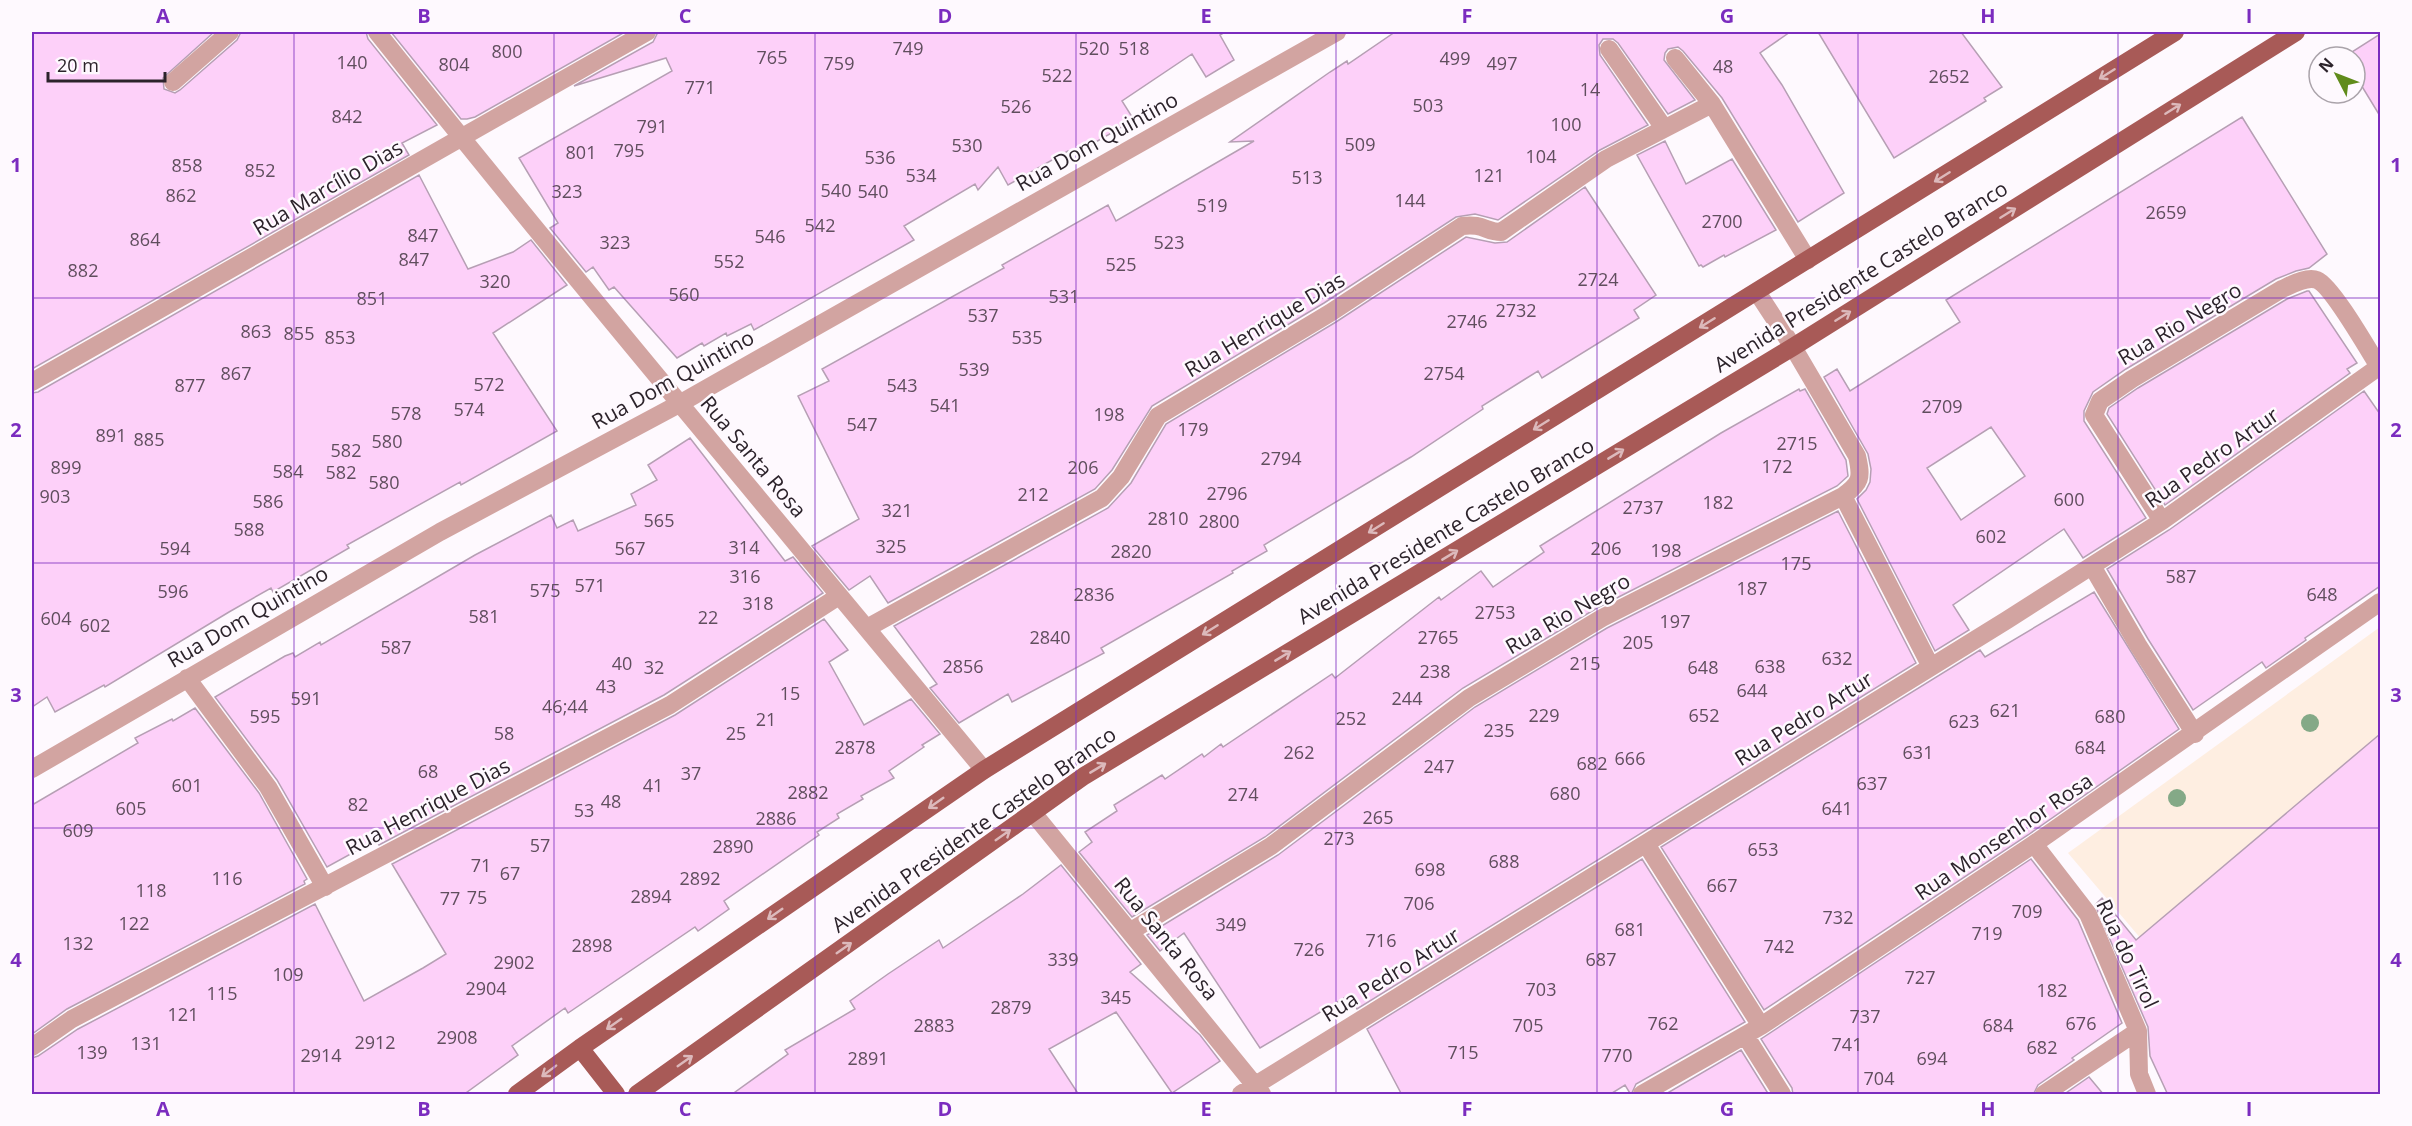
<svg xmlns="http://www.w3.org/2000/svg" width="2412" height="1126" font-family="'Open Sans',sans-serif">
  <style>
    .industrial { fill: #feeee1 }
    .building { fill: #fdd0f9; stroke: #b69fb4; stroke-width: 1.5; fill-rule: evenodd }
    .lines { fill: none; stroke-linecap: round; stroke-linejoin: round }
    .minor { stroke: #d2a4a1; stroke-width: 18 }
    .major { stroke: #a85a57; stroke-width: 18 }
    .tree { fill: #84a987 }
    .oneway { stroke: #dcb9bb }
    .grid { fill: none; stroke: #7b2cbf; stroke-width: 1.5; stroke-opacity: 0.55 }
    .labels { text-anchor: middle; stroke-width: 5; stroke-linejoin: round; paint-order: stroke }
    .number-label { font-size: 18px; fill: #604e5e }
    .street-label { font-size: 21px; fill: #2c232b; stroke: #fef9fe }
    .neatline { fill: none; stroke: #7b2cbf; stroke-width: 2 }
    .grid-label { font-size: 20px; text-anchor: middle; font-weight: bold; fill: #7b2cbf }
  </style>
  <rect width="100%" height="100%" fill="#fef9fe"/>
  <path class="industrial" d="M2380,627v467h-107l-205,-241z"/>
  <path class="building" d="M32,32h182l-51,46 1,11 11,4 5,-3 57,-50 4,-8h125l2,7 69,86 -35,18 7,12 -377,214z
    M391,32h234l-150,85 -8,2h-6z
    M658,32h567l-5,3 14,25 -28,17 -14,-23 -70,47 12,19 -52,30 -14,1 -60,34 -10,-18 -20,23 -3,-6 -71,42 10,14 -160,90 -3,-6 -24,12 -1,-3 -22,13 -2,-3 -25,15 -63,-71 -5,3 -16,-23 -7,5 -36,-44 8,-5 -39,-65 153,-87 -6,-13 -92,28 79,-44z
    M1395,32h395l-30,21 22,32 62,108 -46,29 -76,-124 -39,-47 -5,-4 -10,2 -3,4 -1,7 31,40 -27,14 -50,-71 -5,-4h-10l-4,6 1,10 48,70 -48,25 -102,70 -23,-6 -19,3 -132,86 -172,103 -40,64 -17,19 -207,114 -18,-27 -21,14 -37,-44 47,-27 -61,-123 31,-15 -7,-12 182,-101 -2,-3 106,-60 8,16 138,-80 -24,1 100,-70 17,-11 1,3z
    M1818,32h143l41,55 -18,11 2,3 -92,57z
    M2380,34v82l-25,-41v-18h-11z
    M2242,117l85,137 -18,14 -13,3 -20,8 -150,90 -33,23 -9,19v10l62,97 -63,40 -19,-29 -111,76 16,25 -34,21 -78,-152 9,-9 4,-8 1,-13 -3,-15 -44,-77 13,-8 13,22 110,-69 -14,-22zM1991,427l34,49 -64,44 -34,-52z
    M1665,141l21,43 46,-25 44,71 -51,27 -1,-2 -21,12 -2,-2 -2,1 -62,-111z
    M419,175l49,94 45,-17 18,-12 36,45 -74,48 64,98 -96,54 -1,-3 -113,63 2,3 -76,44 -2,-4 -42,24 -124,75 -1,-2 -49,27 -8,-15 -15,10v-314l6,-1z
    M1585,187l71,108 -22,15 5,8 -97,60 -4,-7 -56,35 1,3 -72,48 -147,88 3,6 -35,20 1,2 -132,75 3,5 -92,49 -4,-8 -49,29 -29,-35 7,-4 -43,-58 214,-118 23,-25 35,-59 170,-102 130,-85 29,6 12,-1z
    M2307,291h2l48,72 -10,6 3,4 -185,132 -58,-91 2,-6 29,-20 149,-89z
    M1799,389l1,2 5,-2 41,71 2,16 -11,10 -240,122 -134,80 -198,149 -133,80 -53,-65 13,-10 -7,-10 32,-21 -3,-6 48,-30 3,4 37,-25 2,3 17,-13 2,3 109,-73 3,4 104,-81 2,3 40,-29 12,16 51,-35 -4,-6 181,-113z
    M2364,391l16,23v172l-75,52 1,2 -40,28 -4,-6 -69,48 -45,-71 -41,-70 62,-39z
    M690,438l95,123 8,-4 30,36 -159,102 -285,150 -3,-5 -49,27 -50,-87 -62,-83 70,-41 8,-3 2,4 25,-15 1,3 154,-90 76,-40 6,13 16,-8 5,11 58,-26 -5,-11 26,-14 -9,-15z
    M1838,511l78,152 -559,346 -8,-14 -89,53 -76,-115 -24,18 -13,-16 131,-80 197,-148 132,-79z
    M2094,592l85,137 -151,106 -264,175 -103,-163 319,-197 5,7z
    M824,619l24,31 -19,12 35,63 47,-26 29,35 -18,11 2,2 -35,24 5,7 -33,18 2,3 -26,15 2,4 -22,14 2,3 -95,66 5,8 -31,22 -3,-4 -127,86 -3,-5 -53,38 6,9 -55,40h-431v-37l6,-2 40,-27 237,-125 49,97 59,-33 23,-14 -54,-90 283,-149z
    M195,708l64,85 48,86 -3,2 1,3 -238,125 -35,25v-229l106,-62 -3,-5 37,-19 1,2z
    M2380,734v361h-212l-18,-39 -2,-29 -53,-122 7,-7 34,42z
    M1642,859l103,163 -109,62 -5,11 -6,-10 -16,10h-207l-35,-66z
    M2031,859l47,61 44,103 -50,35 2,2 -36,25 -5,10h-240l-1,-7 -31,-49z
    M1061,865l80,99 -11,8 70,63 20,26 -48,32 -56,-81 -67,37 30,46h-348l57,-41 -3,-4 70,-41 -5,-8 38,-27 51,-34 4,8 80,-54z
    M1741,1050l28,45h-105z
    M2089,1077l15,18h-41z"/>
  <g class="lines">
    <path class="minor" d="M377,32c198,249 404,492 607,738
      M1609,49l55,79
      M1675,58l37,46 96,156
      M173,82l57,-50
      M32,382l615,-350
      M1843,496l88,171
      M2162,521l-68,-106 6,-14 32,-22 150,-90c9,-4 25,-13 35,-9 15,6 52,71 62,87
      M2092,566l46,79 57,89
      M867,628l235,-130 19,-21 37,-61 172,-103 132,-87c21,-3 24,6 39,6l105,-73 106,-55
      M187,678l81,109 57,100
      M32,769l408,-237 239,-128 658,-372
      M1033,813l229,281
      M1646,844l115,182
      M2034,844l54,70 50,117 1,43 8,20
      M1131,931l140,-85 198,-148 133,-80 241,-122c18,-13 19,-18 14,-40l-64,-109 -36,-55
      M1745,1035l37,59
      M32,1047l40,-28 598,-314 169,-109
      M1241,1094l766,-474 155,-99 218,-155
      M1642,1094l119,-68 273,-182 346,-242
      M2044,1094l94,-63"/>
    <path class="major" d="M580,1048l36,46
      M517,1094l63,-46 404,-278 1191,-738
      M637,1094l447,-318 709,-429 503,-315"/>
  </g>
  <g class="tree">
    <circle cx="2310" cy="723" r="9"/>
    <circle cx="2177" cy="798" r="9"/>
  </g>
  <defs><path id="oneway-shaft" d="M-6 0H5M1.5-3L5.5 0L1.5 3" fill="none" stroke-width="1.6" stroke-linecap="round" stroke-linejoin="round" transform="scale(1.5)"/></defs>
  <g class="oneway">
    <use href="#oneway-shaft" transform="translate(2107 74) rotate(148)"/>
    <use href="#oneway-shaft" transform="translate(2173 109) rotate(-32)"/>
    <use href="#oneway-shaft" transform="translate(1942 177) rotate(148)"/>
    <use href="#oneway-shaft" transform="translate(2008 213) rotate(-32)"/>
    <use href="#oneway-shaft" transform="translate(1843 316) rotate(-32)"/>
    <use href="#oneway-shaft" transform="translate(1707 323) rotate(148)"/>
    <use href="#oneway-shaft" transform="translate(1541 425) rotate(148)"/>
    <use href="#oneway-shaft" transform="translate(1616 454) rotate(-31)"/>
    <use href="#oneway-shaft" transform="translate(1376 528) rotate(148)"/>
    <use href="#oneway-shaft" transform="translate(1450 555) rotate(-31)"/>
    <use href="#oneway-shaft" transform="translate(1210 630) rotate(148)"/>
    <use href="#oneway-shaft" transform="translate(1283 656) rotate(-31)"/>
    <use href="#oneway-shaft" transform="translate(1098 768) rotate(-31)"/>
    <use href="#oneway-shaft" transform="translate(936 803) rotate(145)"/>
    <use href="#oneway-shaft" transform="translate(1003 835) rotate(-35)"/>
    <use href="#oneway-shaft" transform="translate(775 914) rotate(145)"/>
    <use href="#oneway-shaft" transform="translate(844 948) rotate(-35)"/>
    <use href="#oneway-shaft" transform="translate(614 1024) rotate(145)"/>
    <use href="#oneway-shaft" transform="translate(685 1061) rotate(-35)"/>
    <use href="#oneway-shaft" transform="translate(549 1071) rotate(143)"/>
  </g>
  <path class="grid" d="M294,32v1062M554,32v1062M815,32v1062M1076,32v1062M1336,32v1062M1597,32v1062M1858,32v1062M2118,32v1062M32,298h2348M32,563h2348M32,828h2348"/>
  <g class="labels">
    <g class="number-label">
      <text x="908" y="55">749</text>
      <text x="1094" y="55">520</text>
      <text x="1134" y="55">518</text>
      <text x="507" y="58">800</text>
      <text x="772" y="64">765</text>
      <text x="1455" y="65">499</text>
      <text x="352" y="69">140</text>
      <text x="839" y="70">759</text>
      <text x="1502" y="70">497</text>
      <text x="454" y="71">804</text>
      <text x="1723" y="73">48</text>
      <text x="1057" y="82">522</text>
      <text x="1949" y="83">2652</text>
      <text x="700" y="94">771</text>
      <text x="1590" y="96">14</text>
      <text x="1428" y="112">503</text>
      <text x="1016" y="113">526</text>
      <text x="347" y="123">842</text>
      <text x="1566" y="131">100</text>
      <text x="652" y="133">791</text>
      <text x="1360" y="151">509</text>
      <text x="967" y="152">530</text>
      <text x="629" y="157">795</text>
      <text x="581" y="159">801</text>
      <text x="1541" y="163">104</text>
      <text x="880" y="164">536</text>
      <text x="187" y="172">858</text>
      <text x="260" y="177">852</text>
      <text x="921" y="182">534</text>
      <text x="1489" y="182">121</text>
      <text x="1307" y="184">513</text>
      <text x="836" y="197">540</text>
      <text x="567" y="198">323</text>
      <text x="873" y="198">540</text>
      <text x="181" y="202">862</text>
      <text x="1410" y="207">144</text>
      <text x="1212" y="212">519</text>
      <text x="2166" y="219">2659</text>
      <text x="1722" y="228">2700</text>
      <text x="820" y="232">542</text>
      <text x="423" y="242">847</text>
      <text x="770" y="243">546</text>
      <text x="145" y="246">864</text>
      <text x="615" y="249">323</text>
      <text x="1169" y="249">523</text>
      <text x="414" y="266">847</text>
      <text x="729" y="268">552</text>
      <text x="1121" y="271">525</text>
      <text x="83" y="277">882</text>
      <text x="1598" y="286">2724</text>
      <text x="495" y="288">320</text>
      <text x="684" y="301">560</text>
      <text x="1064" y="303">531</text>
      <text x="372" y="305">851</text>
      <text x="1516" y="317">2732</text>
      <text x="983" y="322">537</text>
      <text x="1467" y="328">2746</text>
      <text x="256" y="338">863</text>
      <text x="299" y="340">855</text>
      <text x="340" y="344">853</text>
      <text x="1027" y="344">535</text>
      <text x="974" y="376">539</text>
      <text x="236" y="380">867</text>
      <text x="1444" y="380">2754</text>
      <text x="489" y="391">572</text>
      <text x="190" y="392">877</text>
      <text x="902" y="392">543</text>
      <text x="945" y="412">541</text>
      <text x="1942" y="413">2709</text>
      <text x="469" y="416">574</text>
      <text x="406" y="420">578</text>
      <text x="1109" y="421">198</text>
      <text x="862" y="431">547</text>
      <text x="1193" y="436">179</text>
      <text x="111" y="442">891</text>
      <text x="149" y="446">885</text>
      <text x="387" y="448">580</text>
      <text x="1797" y="450">2715</text>
      <text x="346" y="457">582</text>
      <text x="1281" y="465">2794</text>
      <text x="1777" y="473">172</text>
      <text x="66" y="474">899</text>
      <text x="1083" y="474">206</text>
      <text x="288" y="478">584</text>
      <text x="341" y="479">582</text>
      <text x="384" y="489">580</text>
      <text x="1227" y="500">2796</text>
      <text x="1033" y="501">212</text>
      <text x="55" y="503">903</text>
      <text x="2069" y="506">600</text>
      <text x="268" y="508">586</text>
      <text x="1718" y="509">182</text>
      <text x="1643" y="514">2737</text>
      <text x="897" y="517">321</text>
      <text x="1168" y="525">2810</text>
      <text x="659" y="527">565</text>
      <text x="1219" y="528">2800</text>
      <text x="249" y="536">588</text>
      <text x="1991" y="543">602</text>
      <text x="891" y="553">325</text>
      <text x="744" y="554">314</text>
      <text x="175" y="555">594</text>
      <text x="630" y="555">567</text>
      <text x="1606" y="555">206</text>
      <text x="1666" y="557">198</text>
      <text x="1131" y="558">2820</text>
      <text x="1796" y="570">175</text>
      <text x="745" y="583">316</text>
      <text x="2181" y="583">587</text>
      <text x="590" y="592">571</text>
      <text x="1752" y="595">187</text>
      <text x="545" y="597">575</text>
      <text x="173" y="598">596</text>
      <text x="1094" y="601">2836</text>
      <text x="2322" y="601">648</text>
      <text x="758" y="610">318</text>
      <text x="1495" y="619">2753</text>
      <text x="484" y="623">581</text>
      <text x="708" y="624">22</text>
      <text x="56" y="625">604</text>
      <text x="1675" y="628">197</text>
      <text x="95" y="632">602</text>
      <text x="1050" y="644">2840</text>
      <text x="1438" y="644">2765</text>
      <text x="1638" y="649">205</text>
      <text x="396" y="654">587</text>
      <text x="1837" y="665">632</text>
      <text x="622" y="670">40</text>
      <text x="1585" y="670">215</text>
      <text x="963" y="673">2856</text>
      <text x="1770" y="673">638</text>
      <text x="654" y="674">32</text>
      <text x="1703" y="674">648</text>
      <text x="1435" y="678">238</text>
      <text x="606" y="693">43</text>
      <text x="1752" y="697">644</text>
      <text x="790" y="700">15</text>
      <text x="306" y="705">591</text>
      <text x="1407" y="705">244</text>
      <text x="565" y="713">46;44</text>
      <text x="2005" y="717">621</text>
      <text x="1544" y="722">229</text>
      <text x="1704" y="722">652</text>
      <text x="265" y="723">595</text>
      <text x="2110" y="723">680</text>
      <text x="1351" y="725">252</text>
      <text x="766" y="726">21</text>
      <text x="1964" y="728">623</text>
      <text x="1499" y="737">235</text>
      <text x="504" y="740">58</text>
      <text x="736" y="740">25</text>
      <text x="855" y="754">2878</text>
      <text x="2090" y="754">684</text>
      <text x="1299" y="759">262</text>
      <text x="1918" y="759">631</text>
      <text x="1630" y="765">666</text>
      <text x="1592" y="770">682</text>
      <text x="1439" y="773">247</text>
      <text x="428" y="778">68</text>
      <text x="691" y="780">37</text>
      <text x="1872" y="790">637</text>
      <text x="187" y="792">601</text>
      <text x="653" y="792">41</text>
      <text x="808" y="799">2882</text>
      <text x="1565" y="800">680</text>
      <text x="1243" y="801">274</text>
      <text x="611" y="808">48</text>
      <text x="358" y="811">82</text>
      <text x="131" y="815">605</text>
      <text x="1837" y="815">641</text>
      <text x="584" y="817">53</text>
      <text x="1378" y="824">265</text>
      <text x="776" y="825">2886</text>
      <text x="78" y="837">609</text>
      <text x="1339" y="845">273</text>
      <text x="540" y="852">57</text>
      <text x="733" y="853">2890</text>
      <text x="1763" y="856">653</text>
      <text x="1504" y="868">688</text>
      <text x="481" y="872">71</text>
      <text x="1430" y="876">698</text>
      <text x="510" y="880">67</text>
      <text x="227" y="885">116</text>
      <text x="700" y="885">2892</text>
      <text x="1722" y="892">667</text>
      <text x="151" y="897">118</text>
      <text x="651" y="903">2894</text>
      <text x="477" y="904">75</text>
      <text x="450" y="905">77</text>
      <text x="1419" y="910">706</text>
      <text x="2027" y="918">709</text>
      <text x="1838" y="924">732</text>
      <text x="134" y="930">122</text>
      <text x="1231" y="931">349</text>
      <text x="1630" y="936">681</text>
      <text x="1987" y="940">719</text>
      <text x="1381" y="947">716</text>
      <text x="78" y="950">132</text>
      <text x="592" y="952">2898</text>
      <text x="1779" y="953">742</text>
      <text x="1309" y="956">726</text>
      <text x="1063" y="966">339</text>
      <text x="1601" y="966">687</text>
      <text x="514" y="969">2902</text>
      <text x="288" y="981">109</text>
      <text x="1920" y="984">727</text>
      <text x="486" y="995">2904</text>
      <text x="1541" y="996">703</text>
      <text x="2052" y="997">182</text>
      <text x="222" y="1000">115</text>
      <text x="1116" y="1004">345</text>
      <text x="1011" y="1014">2879</text>
      <text x="183" y="1021">121</text>
      <text x="1865" y="1023">737</text>
      <text x="1663" y="1030">762</text>
      <text x="2081" y="1030">676</text>
      <text x="934" y="1032">2883</text>
      <text x="1528" y="1032">705</text>
      <text x="1998" y="1032">684</text>
      <text x="457" y="1044">2908</text>
      <text x="375" y="1049">2912</text>
      <text x="146" y="1050">131</text>
      <text x="1847" y="1051">741</text>
      <text x="2042" y="1054">682</text>
      <text x="92" y="1059">139</text>
      <text x="1463" y="1059">715</text>
      <text x="321" y="1062">2914</text>
      <text x="1617" y="1062">770</text>
      <text x="868" y="1065">2891</text>
      <text x="1932" y="1065">694</text>
      <text x="1879" y="1085">704</text>
    </g>
    <g class="street-label">
      <text transform="translate(1097 142) rotate(-29)" y="7">Rua Dom Quintino</text>
      <text transform="translate(328 188) rotate(-30)" y="7">Rua Marcílio Dias</text>
      <text transform="translate(1861 277) rotate(-32)" y="7">Avenida Presidente Castelo Branco</text>
      <text transform="translate(2180 324) rotate(-31)" y="7">Rua Rio Negro</text>
      <text transform="translate(1265 325) rotate(-31)" y="7">Rua Henrique Dias</text>
      <text transform="translate(673 380) rotate(-29)" y="7">Rua Dom Quintino</text>
      <text transform="translate(753 457) rotate(50)" y="7">Rua Santa Rosa</text>
      <text transform="translate(2212 458) rotate(-35)" y="7">Rua Pedro Artur</text>
      <text transform="translate(1446 531) rotate(-31)" y="7">Avenida Presidente Castelo Branco</text>
      <text transform="translate(1568 614) rotate(-30)" y="7">Rua Rio Negro</text>
      <text transform="translate(248 617) rotate(-30)" y="7">Rua Dom Quintino</text>
      <text transform="translate(1804 719) rotate(-32)" y="7">Rua Pedro Artur</text>
      <text transform="translate(428 807) rotate(-28)" y="7">Rua Henrique Dias</text>
      <text transform="translate(974 830) rotate(-35)" y="7">Avenida Presidente Castelo Branco</text>
      <text transform="translate(2004 837) rotate(-34)" y="7">Rua Monsenhor Rosa</text>
      <text transform="translate(1166 939) rotate(51)" y="7">Rua Santa Rosa</text>
      <text transform="translate(2127 954) rotate(65)" y="7">Rua do Tirol</text>
      <text transform="translate(1391 975) rotate(-32)" y="7">Rua Pedro Artur</text>
    </g>
  </g>
  <rect width="2412" height="1126" fill="none" stroke="#fef9fe" stroke-width="66"/>
  <g transform="translate(2337 75) rotate(312)"><circle r="28" fill="#fef9fe" stroke="#aaa3aa" stroke-width="1.5"/>
  <path d="M0-4.5L10 22L0 15L-10 22Z" fill="#608b1b"/>
  <text y="-9" font-size="16" font-weight="bold" text-anchor="middle" fill="#2c232b">N</text>
  </g>
  <path d="M48 72v9h117v-9" fill="none" stroke="#2c232b" stroke-width="3"/>
  <text x="57" y="72" font-size="18" fill="#2c232b" stroke="#fef9fe" stroke-width="4.5" paint-order="stroke">20 m</text>
  <rect x="33" y="33" width="2346" height="1060" class="neatline"/>
  <g class="grid-label">
    <text x="163" y="23">A</text>
    <text x="424" y="23">B</text>
    <text x="685" y="23">C</text>
    <text x="945" y="23">D</text>
    <text x="1206" y="23">E</text>
    <text x="1467" y="23">F</text>
    <text x="1727" y="23">G</text>
    <text x="1988" y="23">H</text>
    <text x="2249" y="23">I</text>
    <text x="16" y="172">1</text>
    <text x="2396" y="172">1</text>
    <text x="16" y="437">2</text>
    <text x="2396" y="437">2</text>
    <text x="16" y="702">3</text>
    <text x="2396" y="702">3</text>
    <text x="16" y="967">4</text>
    <text x="2396" y="967">4</text>
    <text x="163" y="1116">A</text>
    <text x="424" y="1116">B</text>
    <text x="685" y="1116">C</text>
    <text x="945" y="1116">D</text>
    <text x="1206" y="1116">E</text>
    <text x="1467" y="1116">F</text>
    <text x="1727" y="1116">G</text>
    <text x="1988" y="1116">H</text>
    <text x="2249" y="1116">I</text>
  </g>
</svg>
